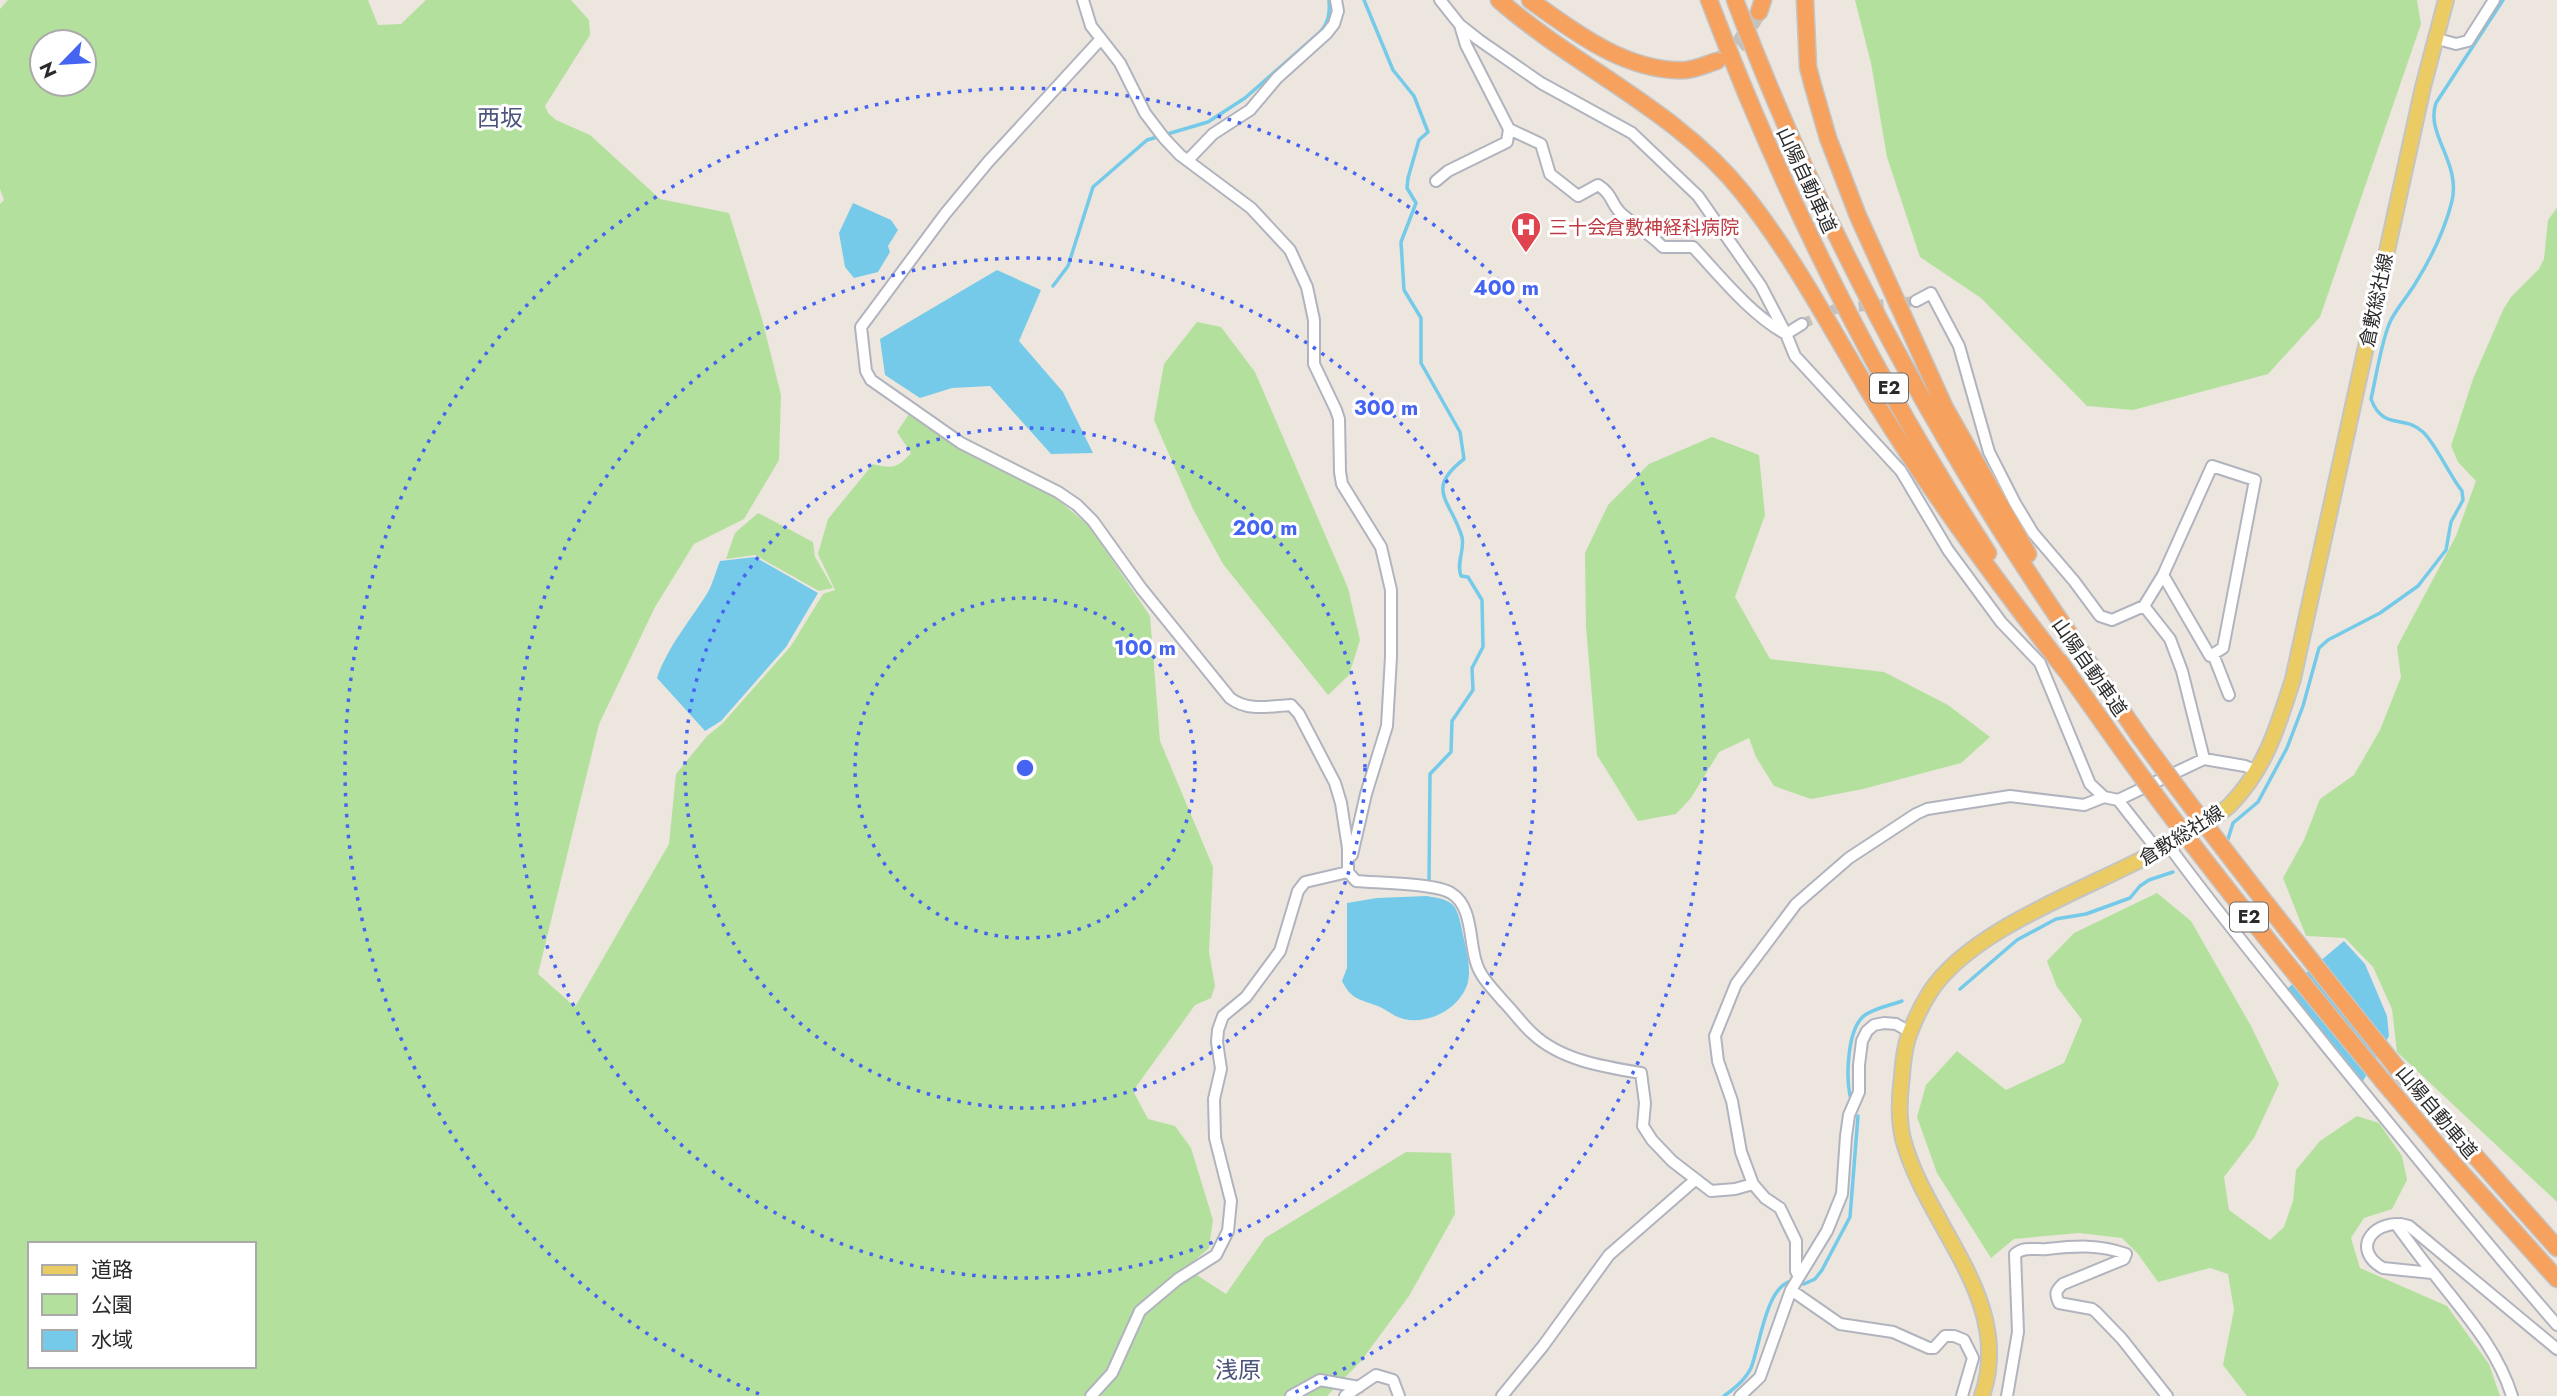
<svg xmlns="http://www.w3.org/2000/svg" width="2557" height="1396" font-family="Jost,'Noto Sans JP',sans-serif">
  <style>
    .green { fill: #b3e09d; fill-rule: evenodd }
    .water { fill: #75caea }
    .lines { fill: none; stroke-linecap: round; stroke-linejoin: round }
    .stream { stroke: #75caea; stroke-width: 3.5 }
    .minor-tunnel { stroke: #c5c1ba; stroke-width: 10; stroke-dasharray: 10 5; stroke-linecap: butt }
    .highway-tunnel { stroke: #c5c1ba; stroke-width: 16; stroke-dasharray: 16 8; stroke-linecap: butt }
    .minor-casing { stroke: #b1b4be; stroke-width: 14 }
    .major-casing { stroke: #c4c4c4; stroke-width: 18 }
    .highway-casing { stroke: #c4c4c4; stroke-width: 19 }
    .minor { stroke: #fff; stroke-width: 10 }
    .major { stroke: #ebcc64; stroke-width: 14 }
    .highway { stroke: #f7a15e; stroke-width: 16 }
    .highway-bridge-casing { stroke: #c4c4c4; stroke-width: 19; stroke-linecap: butt }
    .highway-bridge { stroke: #f7a15e; stroke-width: 16 }
    .ring { fill: none; stroke: #4564f2; stroke-width: 3.5; stroke-dasharray: 3.5 7 }
    .labels { text-anchor: middle; stroke-width: 6; stroke-linejoin: round; paint-order: stroke }
    .shield { fill: #fff; stroke: #6b6b6b; stroke-width: 2 }
    .shield-label { font-size: 18px; font-weight: bold; fill: #2b2b2b }
    .street-label { font-size: 19px; fill: #2b2b2b; stroke: #fff }
    .health-label { font-size: 19px; fill: #be3a42; stroke: #fff; text-anchor: start }
    .quarter-label { font-size: 23px; fill: #4d557a; stroke: #fff }
    .centre { fill: #4564f2; stroke: #fff; stroke-width: 3.5 }
    .ring-label { font-size: 21px; text-anchor: middle; font-weight: bold; fill: #4564f2; stroke: #fff; stroke-width: 6; stroke-linejoin: round; paint-order: stroke }
  </style>
  <rect width="100%" height="100%" fill="#ece6de"/>
  <path class="green" d="M8,0h360l10,25 23,-1 25,-24h145l18,20 1,15 -45,71 3,7 8,7 34,15 70,64 69,14 33,106 19,76 -2,65 -35,59 -50,25 -39,63 -56,117 -61,250 37,33 94,-163 7,-70 31,-38 15,-12 69,-78 32,-52 12,-4 -17,-36 10,-35 45,-55c19,5 25,4 38,-11l-14,-21 12,-18 50,34 97,50 34,29 60,89 10,125 53,126 -4,85 6,34 -4,12 -16,7 -62,86 15,28 27,7 16,22 22,72 -4,28 -23,20 40,26 39,-56 141,-86 45,1 4,61 -46,82 -48,65 -34,35h-1327v-1192l4,-4 -4,-11v-180zM42,42h42v42h-42zM30,1244h224v122h-224z
    M1855,0h562l4,24 -101,293 -52,57 -135,36 -46,-4 -106,-108 -61,-41 -33,-100 -16,-94z
    M2557,208v994l-160,-150 -5,-43 -19,-42 -28,-29 -39,-2 -23,-58 21,-38 16,-41 34,-24 26,-45 21,-53 -4,-30 59,-111 20,-55 -18,-19 -7,-16 22,-67 30,-69 8,-13 28,-28 5,-10 4,-39z
    M1197,322l24,5 34,45 93,216 12,52 -11,35 -21,20 -105,-131 -30,-55 -39,-89 10,-56z
    M1712,437l47,18 6,60 -30,82 35,62 114,13 64,33 42,32 -29,26 -98,26 -52,10 -37,-13 -18,-29 -7,-19 -30,14 -28,46 -15,16 -38,7 -41,-66 -11,-128 -1,-74 23,-48 41,-41z
    M758,513l55,29 2,15 18,31 -14,3 -64,-36 -29,4 9,-26z
    M2157,893l34,28 60,105 28,58 -25,54 -30,39 5,33 41,30 14,-13 9,-26 3,-31 24,-29 37,-25 22,7 23,33 5,24 -15,29 -28,9 -13,20 9,30 87,38 42,58 11,32h-253l-24,-31 11,-55 -6,-36 -18,-6 -52,14 -20,-28 -16,-16 -43,-5 -65,6 -23,19 -54,-85 -20,-56 9,-32 31,-34 49,39 58,-27 18,-43 -25,-33 -10,-26 27,-28z"/>
  <path class="water" d="M853,203l38,17 7,10 -10,16 2,6 -12,20 -24,6 -9,-11 -6,-34z
    M997,270l44,20 -22,51 44,51 30,61 -42,1 -61,-68 -38,2 -32,10 -35,-23 -5,-36z
    M755,557l63,36 -32,54 -65,74 -16,10 -48,-53c11,-32 33,-57 51,-86 5,-9 8,-21 12,-31z
    M1427,896c9,2 17,2 25,8 8,8 9,24 12,35 3,14 7,29 4,43 -7,26 -39,43 -64,37 -9,-2 -16,-8 -24,-12 -19,-8 -28,-6 -38,-26l5,-13v-65l30,-5z
    M2344,941l21,23 22,52 2,20 -26,45 -75,-93z"/>
  <g class="lines">
    <path class="stream" d="M1364,0l29,70 21,26 14,36 -9,8 -11,38 -1,10 9,15 -15,39 3,48 17,28v45l39,69 4,27c-40,31 -13,41 -2,78 3,13 -6,25 -1,39l7,1 14,23 1,47 -11,21 1,22 -21,31 -1,31 -21,22 -1,108
      M1053,286l15,-20 25,-79 54,-47 61,-18 37,-24 75,-66c9,-10 10,-19 9,-32
      M2223,842l5,-3 5,-16 25,-21 29,-54 16,-42 16,-58 9,-8 52,-27 38,-27 28,-36 5,-28 12,-22 -1,-9c-13,-16 -26,-47 -39,-59 -19,-18 -40,-1 -52,-33 5,-21 11,-62 20,-79 6,-12 16,-23 24,-36 15,-24 30,-55 37,-83 9,-39 -27,-67 -16,-98l67,-103
      M1960,989l57,-49 39,-21 30,-5 44,-16 10,-12 9,-6 24,-8
      M1850,1096c-4,-20 -3,-68 15,-81 10,-7 26,-10 37,-14
      M1724,1396c11,-8 21,-16 27,-28 9,-23 14,-75 37,-86l16,2 11,-5 7,-9 28,-53 8,-101"/>
    <path class="minor-tunnel" d="M1802,324l33,-15 81,-8"/>
    <path class="highway-tunnel" d="M1719,60l19,-15 21,-33"/>
    <g class="minor-casing">
      <path id="minor" d="M1083,0l8,26 29,37 25,50 19,25 16,17 71,53 39,42 17,37 7,33v44l22,46 3,9 1,53 2,12 39,63 10,43v67l-4,69 -21,68 -14,61
        M1440,0l20,25 19,15 62,43 91,50 66,63 63,90 25,48 9,22 106,115 47,79 53,72 39,41 50,121 14,13 14,3 41,52
        M2434,38l22,6 12,-3 26,-41
        M1100,40l-112,122 -43,52 -84,113 5,44 5,9 90,63 97,49 19,13 16,16 48,67 89,110c18,14 40,8 61,7l8,9 36,69 6,20 7,45v24l8,9c21,2 78,2 95,12 22,13 18,48 25,69 4,15 17,27 27,39 10,10 18,22 29,32 28,27 72,34 109,40l4,30 -2,23 9,14 20,21 39,30 24,-2 18,-5
        M1509,129l32,15 9,30 28,22 20,-11c16,10 13,21 25,30 14,12 27,19 40,32h30c28,30 57,67 93,87
        M1188,160l25,-26 37,-24 27,-32 50,-45 7,-9 4,-13 -2,-11
        M1436,181l12,-10 59,-29 2,-13 -43,-84 -6,-20
        M1916,301l15,-8 28,53 30,106 26,51 18,30 41,48 26,35 12,4 32,-14 19,-31
        M1786,334l16,-10
        M2212,466l43,14 -32,168 -13,8 -47,-81z
        M2144,606l26,33 12,32 22,88
        M2213,654l16,41
        M2118,800l86,-41 41,7 12,5
        M2169,846c51,70 107,137 161,205 75,92 149,184 227,274
        M2401,1224l-3,3c12,16 23,32 36,47 30,39 63,74 78,122
        M2432,1273l-49,-5c-34,-19 -8,-52 26,-42l148,123
        M1799,1277l-3,-6v-30l-16,-33 -15,-10 -12,-14 -12,-32 -9,-51 -14,-40 -3,-25 21,-52 60,-80 53,-46 67,-44 11,-5 83,-13 74,9 20,-8
        M1791,1290l49,34 53,8 36,16h5l11,-12h9l10,4 9,18 -11,38
        M1091,1396l21,-23 28,-62 38,-32 38,-24 12,-24 3,-30 -16,-63 -1,-39 7,-30 -4,-27 1,-12 5,-14 23,-19 34,-46 18,-60 7,-9 43,-10
        M1291,1396l29,-16 39,7
        M1345,1396l31,-21 17,5 6,16
        M1502,1396l41,-50 66,-91 86,-75
        M1740,1396l20,-19 31,-87 36,-59 15,-37 4,-58 3,-21 10,-23v-27l3,-24 5,-10 7,-6 10,-2 12,1 14,8
        M2007,1396l11,-64 -3,-78c10,-8 20,-4 32,-5 28,-3 52,-5 79,5l-2,5 -61,25c-8,7 -8,10 -4,19l33,6 4,3 26,27 45,57"/>
    </g>
    <g class="major-casing">
      <path id="major" d="M1982,1396c33,-96 -56,-170 -79,-257 -5,-21 -4,-41 -1,-63 1,-15 3,-33 9,-46 5,-13 12,-27 19,-38 46,-71 184,-111 256,-157 15,-9 31,-18 44,-30 36,-37 48,-79 63,-126l130,-592 23,-87"/>
    </g>
    <g class="highway-casing">
      <path id="highway" d="M1499,0c79,69 178,110 244,193 52,65 90,140 133,210 58,94 123,181 190,268
        M1530,0c44,32 98,73 156,70 10,-1 21,-6 31,-9
        M1709,0c73,193 166,379 279,553
        M1735,0c66,176 151,343 249,503 49,80 103,157 156,234
        M1805,0l3,67 5,19 15,52 30,78 87,192 83,146
        M1759,12l4,-12
        M2060,662l61,86
        M2397,1068l160,180
        M2382,1080l69,81 106,118"/>
    </g>
    <use href="#minor" class="minor"/>
    <use href="#major" class="major"/>
    <use href="#highway" class="highway"/>
    <g class="highway-bridge-casing">
      <path id="highway-bridge" d="M2140,737c82,113 170,222 257,331
        M2121,748c82,115 172,223 261,332"/>
    </g>
    <use href="#highway-bridge" class="highway-bridge"/>
  </g>
  <g class="ring">
    <circle cx="1025" cy="768" r="170"/>
    <circle cx="1025" cy="768" r="340"/>
    <circle cx="1025" cy="768" r="510"/>
    <path d="M759 1394A680 680 0 1 1 1291 1394"/>
  </g>
  <defs>
    <g id="hospital-pin" transform="scale(1.575)"><path d="M0 17L-7.5 6A9.5 9.5 0 1 1 7.5 6Z" fill="#e0444e" stroke="#fff"/><path d="M-5-5h3v3.5h4V-5h3V5h-3V1.5h-4V5h-3Z" fill="#fff"/></g>
  </defs>
  <g fill-rule="evenodd">
    <use href="#hospital-pin" x="1526" y="227"/>
  </g>
  <g class="labels">
    <g class="shield">
      <rect x="1870" y="373.5" width="38" height="29" rx="5"/>
      <rect x="2230" y="902.5" width="38" height="29" rx="5"/>
    </g>
    <g class="shield-label">
      <text x="1889" y="394">E2</text>
      <text x="2249" y="923">E2</text>
    </g>
    <g class="street-label">
      <text transform="translate(1807 180) rotate(65)" y="7">山陽自動車道</text>
      <text transform="translate(2376 300) rotate(-78)" y="7">倉敷総社線</text>
      <text transform="translate(2090 667) rotate(55)" y="7">山陽自動車道</text>
      <text transform="translate(2181 835) rotate(-32)" y="7">倉敷総社線</text>
      <text transform="translate(2437 1112) rotate(50)" y="7">山陽自動車道</text>
    </g>
    <g class="health-label">
      <text x="1549" y="234">三十会倉敷神経科病院</text>
    </g>
    <g class="quarter-label">
      <text x="500" y="126">西坂</text>
      <text x="1238" y="1378">浅原</text>
    </g>
  </g>
  <circle cx="1025" cy="768" r="10" class="centre"/>
  <g class="ring-label">
    <text x="1506" y="295">400 m</text>
    <text x="1386" y="415">300 m</text>
    <text x="1265" y="535">200 m</text>
    <text x="1145" y="655">100 m</text>
  </g>
  <rect x="28" y="1242" width="228" height="126" fill="#ffffff" stroke="#aaaaaa" stroke-width="2"/>
  <rect x="42" y="1265" width="35" height="10" fill="#ebcc64" stroke="#aaaaaa" stroke-width="2"/>
  <text x="91" y="1277" font-size="21" fill="#2b2b2b">道路</text>
  <rect x="42" y="1294" width="35" height="21" fill="#b3e09d" stroke="#aaaaaa" stroke-width="2"/>
  <text x="91" y="1312" font-size="21" fill="#2b2b2b">公園</text>
  <rect x="42" y="1330" width="35" height="21" fill="#75caea" stroke="#aaaaaa" stroke-width="2"/>
  <text x="91" y="1347" font-size="21" fill="#2b2b2b">水域</text>
  <g transform="translate(63 63) rotate(245)"><circle r="33" fill="#ffffff" stroke="#aaaaaa" stroke-width="2"/>
  <path d="M0-5L12 26L0 18L-12 26Z" fill="#4564f2"/>
  <text y="-10" font-size="19" font-weight="bold" text-anchor="middle" fill="#2b2b2b">N</text>
  </g>
</svg>
